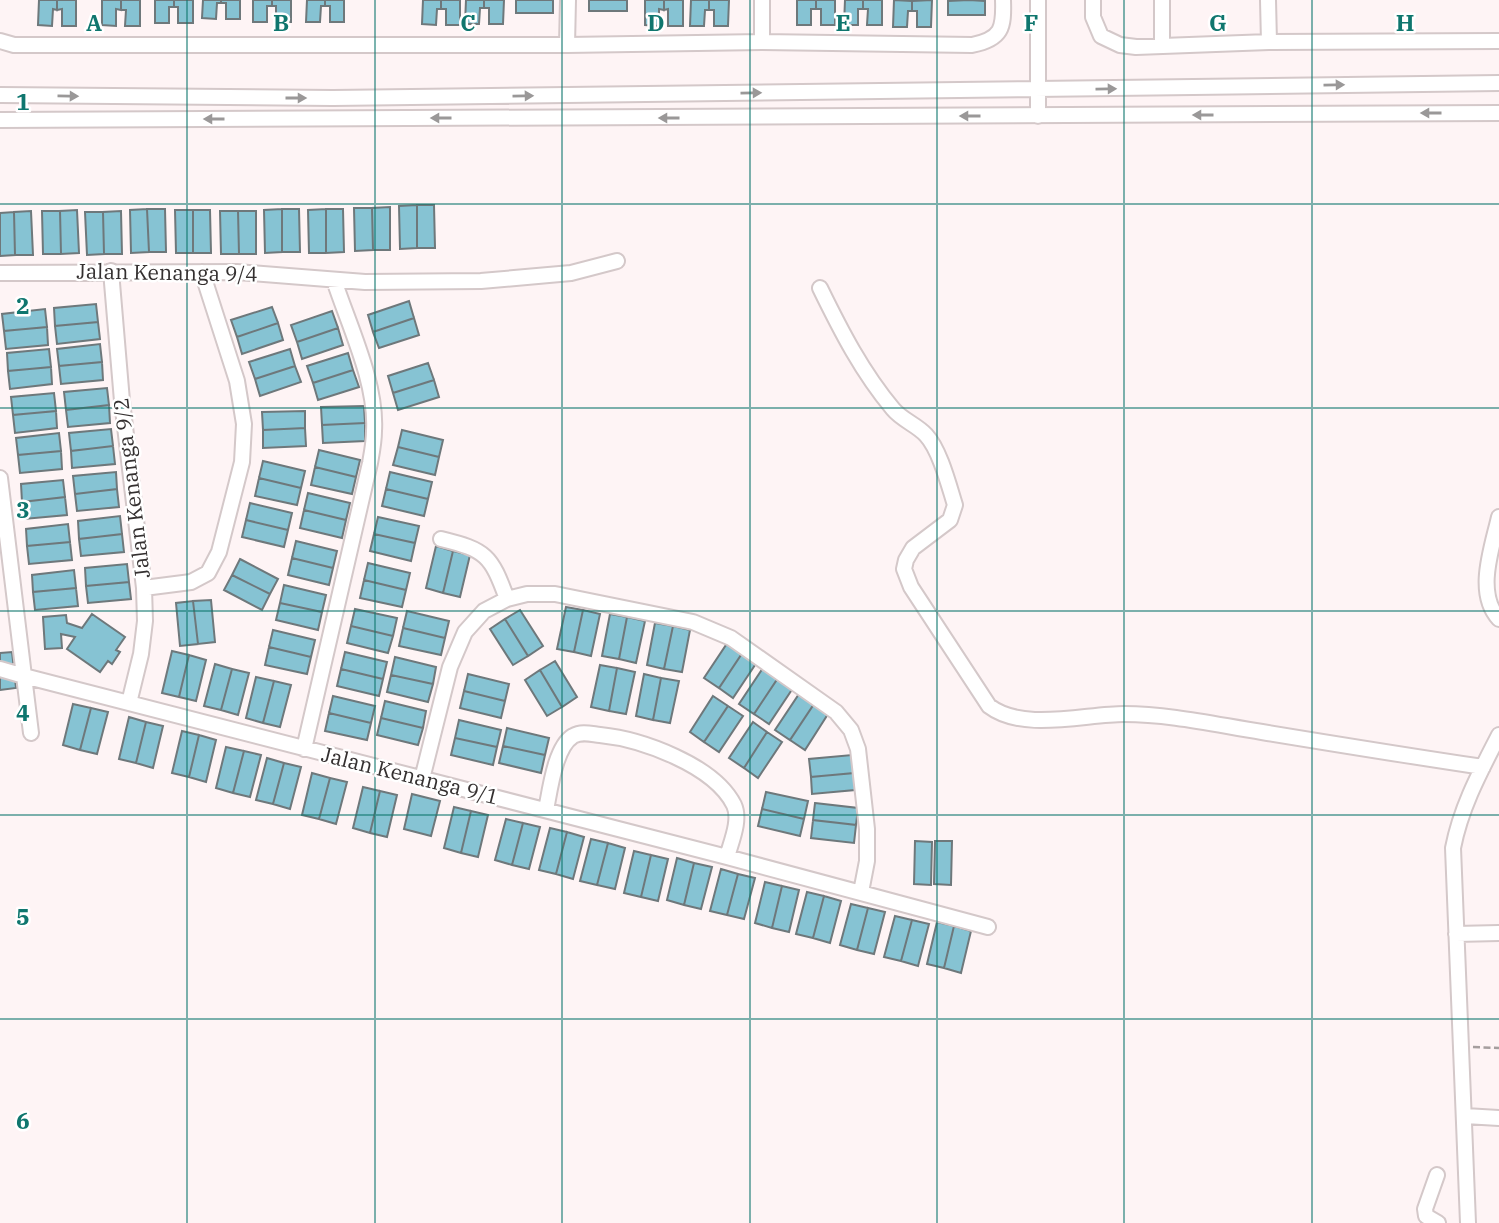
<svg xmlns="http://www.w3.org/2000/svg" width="1499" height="1223" font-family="'IBM Plex Serif',serif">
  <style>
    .building { fill: #86c3d3; stroke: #6e787b; stroke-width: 2 }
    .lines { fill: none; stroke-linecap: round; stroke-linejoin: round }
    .minor-casing { stroke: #d4c8c9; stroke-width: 18 }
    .path { stroke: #a59e9e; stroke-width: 2.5; stroke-dasharray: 7 3.5; stroke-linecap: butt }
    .minor { stroke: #fff; stroke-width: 14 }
    .oneway { fill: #9a9898 }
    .grid { fill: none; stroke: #0f766e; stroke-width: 2; stroke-opacity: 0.55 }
    .labels { text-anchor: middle; stroke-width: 5; stroke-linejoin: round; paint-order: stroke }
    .street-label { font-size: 21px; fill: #343030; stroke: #fff }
    .grid-label { font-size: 23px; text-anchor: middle; font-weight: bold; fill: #0f766e; stroke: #fff; stroke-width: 5; stroke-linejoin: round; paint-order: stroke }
  </style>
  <rect width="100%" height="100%" fill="#fef4f5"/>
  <path class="building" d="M39,0h18v10l-4,-1 -1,17 -14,-1z
    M57,0h19v26h-14v-17l-5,1z
    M102,0h19v10l-5,-1v17l-14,-1z
    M121,0h19v26h-15l1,-16h-5z
    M155,0h19v7h-5v16h-14z
    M174,0h19v23h-15v-16h-4z
    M203,0h18v3h-4l-1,16 -14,-1z
    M221,0h19v19h-14v-16h-5z
    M253,0h19v6h-5v16h-14z
    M272,0h19v22h-15v-16h-4z
    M307,0h18v6h-4l-1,16h-14z
    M325,0h19v22h-14v-16h-5z
    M423,0h18v9h-4l-1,16 -14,-1z
    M441,0h19v25h-14v-16h-5z
    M466,0h18v8h-4l-1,16h-14z
    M484,0h20l-1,24h-14v-16h-5z
    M516,0h37v13h-37z
    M589,0h38v11h-38z
    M645,0h19v10l-5,-1v17l-14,-1z
    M664,0h19v26h-15v-17l-4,1z
    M691,0h18v10h-4l-1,16h-14z
    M709,0h20l-1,26h-14v-16h-5z
    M797,0h19v9h-5v16h-14z
    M816,0h19v25h-14v-16h-5z
    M845,0h18v9h-5v16h-14z
    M863,0h19v25h-15l1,-16h-5z
    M894,0l18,1v10h-4l-1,16h-14z
    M932,0l-1,27h-14v-16h-5v-10z
    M969,0l16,1v14h-37v-14z
    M417,205v43l-17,1 -1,-43z
    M417,205h17l1,43h-18z
    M390,207v43h-17l-1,-42z
    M354,208h18l1,42 -18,1z
    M147,209l2,43 -18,1 -1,-43z
    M147,209h18l1,43h-17z
    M282,209v43l-17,1 -1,-43z
    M282,209h17l1,43h-18z
    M326,209v44h-17l-1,-43z
    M326,209h17l1,43 -18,1z
    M77,210l2,43 -18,1 -1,-43z
    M175,210h18v43h-17z
    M193,210h17l1,43h-18z
    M31,211l2,44h-18l-1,-43z
    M42,211h18l1,43h-18z
    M121,211l1,43h-18l-1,-42z
    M220,211h18l1,43h-18z
    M238,211h18v43h-17z
    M14,212l1,43 -15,1v-43z
    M85,212h18l1,42 -17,1z
    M409,301l5,17 -41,14 -5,-17z
    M96,304l2,18 -43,4 -1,-18z
    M272,307l6,16 -41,14 -6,-17z
    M45,309l2,18 -43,4 -2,-17z
    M332,311l6,17 -41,14 -6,-17z
    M414,318l5,17 -40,13 -6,-16z
    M98,322l2,17 -43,5 -2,-18z
    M278,323l5,17 -41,14 -5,-17z
    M47,327l1,18 -42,4 -2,-18z
    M338,328l5,17 -41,14 -5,-17z
    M100,344l2,18 -43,4 -2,-17z
    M49,349l2,18 -43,4 -1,-18z
    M290,349l5,17 -40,13 -6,-17z
    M348,353l5,17 -40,13 -6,-17z
    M102,362l1,18 -42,4 -2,-18z
    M428,363l6,17 -41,13 -5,-17z
    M295,366l6,16 -41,14 -5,-17z
    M51,367l1,17 -42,5 -2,-18z
    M353,370l6,17 -41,13 -5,-17z
    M434,380l5,17 -41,13 -5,-17z
    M107,388l2,17 -43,5 -2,-18z
    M54,393l2,18 -43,4 -2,-18z
    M109,405l1,18 -42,4 -2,-17z
    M364,406l1,17 -43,2 -1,-18z
    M56,411l1,17 -42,5 -2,-18z
    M305,411v17l-42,2 -1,-18z
    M365,423v18l-42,2 -1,-18z
    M305,428l1,18 -43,2v-18z
    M111,429l2,17 -42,5 -2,-18z
    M402,430l41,10 -4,17 -41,-10z
    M59,433l2,18 -43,4 -2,-17z
    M113,446l2,18 -43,4 -1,-17z
    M398,447l41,10 -4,18 -42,-10z
    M319,450l41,10 -4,17 -41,-10z
    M61,451l1,18 -42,4 -2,-18z
    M263,461l42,10 -4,17 -42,-10z
    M315,467l41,10 -4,17 -41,-9z
    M116,472l1,17 -42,5 -2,-18z
    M390,472l42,10 -4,17 -42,-10z
    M259,478l42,10 -4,17 -42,-9z
    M63,480l2,17 -43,5 -1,-18z
    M117,489l2,18 -42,4 -2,-17z
    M386,489l42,10 -4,17 -42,-10z
    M308,493l42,10 -4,17 -42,-10z
    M65,497l2,18 -43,4 -2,-17z
    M250,503l42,10 -4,17 -42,-10z
    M304,510l42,10 -4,18 -42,-10z
    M120,516l2,18 -43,5 -1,-18z
    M378,517l41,9 -4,17 -41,-9z
    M246,520l42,10 -4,17 -42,-10z
    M68,524l2,18 -43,4 -1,-17z
    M122,534l2,18 -43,4 -2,-17z
    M374,534l41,9 -4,18 -41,-10z
    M296,541l41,10 -4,17 -41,-10z
    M70,542l2,18 -43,4 -2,-18z
    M436,546l17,5 -10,42 -17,-5z
    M453,551l17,4 -10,42 -17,-4z
    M292,558l41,10 -4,17 -41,-10z
    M240,559l38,20 -8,15 -38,-19z
    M368,563l42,10 -4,17 -42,-10z
    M127,564l2,18 -43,4 -1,-18z
    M74,570l2,18 -43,4 -1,-17z
    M232,575l38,19 -8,16 -38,-20z
    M364,580l42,10 -4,17 -42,-9z
    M129,582l2,17 -43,4 -2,-17z
    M284,585l42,10 -4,17 -42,-9z
    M76,588l2,18 -43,4 -2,-18z
    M211,600l4,42 -17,2 -5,-43z
    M193,601l5,43 -18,2 -4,-43z
    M280,603l42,9 -4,18 -42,-10z
    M566,607l17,3 -9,42 -17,-3z
    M355,609l42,9 -4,18 -42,-10z
    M520,610l23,36 -15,10 -23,-37z
    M583,610l17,4 -9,42 -17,-4z
    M407,611l42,10 -4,17 -42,-10z
    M92,614l33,23 -9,13 4,2 -8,12 -4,-3 -8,11 -33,-23 8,-12 -14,-3 1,14 -17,1 -2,-32 23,-2 1,8 15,5z
    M610,614l17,3 -8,42 -17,-3z
    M627,617l18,4 -9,42 -17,-4z
    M505,619l23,37 -15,9 -23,-36z
    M655,623l18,3 -9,43 -17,-4z
    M351,626l42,10 -5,17 -41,-10z
    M673,626l17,4 -8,42 -18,-3z
    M403,628l42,10 -4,17 -42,-9z
    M273,630l42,10 -4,17 -42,-10z
    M728,642l15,10 -24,36 -15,-10z
    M269,647l42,10 -4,17 -42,-9z
    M172,651l17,4 -10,42 -17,-4z
    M12,652l4,36 -16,2v-37z
    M345,652l42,10 -4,17 -42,-10z
    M743,652l14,10 -24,36 -14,-10z
    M189,655l17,5 -10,41 -17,-4z
    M395,657l41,10 -3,17 -42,-9z
    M555,661l22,36 -15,10 -22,-37z
    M215,664l17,5 -11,41 -17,-4z
    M600,665l17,3 -8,43 -18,-4z
    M617,668l18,4 -9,42 -17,-3z
    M763,668l15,10 -24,36 -15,-10z
    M232,669l17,4 -11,42 -17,-5z
    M341,669l42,10 -4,17 -42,-10z
    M540,670l22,37 -15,9 -22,-36z
    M468,674l41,10 -4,17 -41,-10z
    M644,674l17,4 -8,42 -17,-4z
    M391,675l42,9 -5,18 -41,-10z
    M256,677l18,4 -11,42 -17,-5z
    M661,678l18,3 -9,42 -17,-3z
    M778,678l15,10 -24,36 -15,-10z
    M274,681l17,4 -11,42 -17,-4z
    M464,691l41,10 -4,17 -41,-10z
    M799,694l15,10 -24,36 -15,-10z
    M333,696l42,10 -4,17 -42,-10z
    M713,696l15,10 -24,36 -14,-10z
    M385,701l41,10 -3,17 -42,-10z
    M73,704l18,4 -11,42 -17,-5z
    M814,704l14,10 -23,36 -15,-10z
    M728,706l15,10 -24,36 -15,-10z
    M91,708l17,4 -11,42 -17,-4z
    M329,713l42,10 -4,17 -42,-9z
    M129,717l17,5 -10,41 -17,-4z
    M381,718l42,10 -5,17 -41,-10z
    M459,720l42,10 -4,17 -42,-9z
    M146,722l17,4 -10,42 -17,-5z
    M753,722l14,10 -23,36 -15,-10z
    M507,728l42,10 -4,17 -42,-9z
    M182,731l17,4 -10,42 -17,-4z
    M767,732l15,10 -24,36 -14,-10z
    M199,735l17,5 -10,42 -17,-5z
    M455,738l42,9 -4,18 -42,-10z
    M503,746l42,9 -4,18 -42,-10z
    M226,747l18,4 -11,42 -17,-5z
    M244,751l17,4 -11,42 -17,-4z
    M852,755l2,18 -43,4 -2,-18z
    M267,758l17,5 -11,41 -17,-4z
    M284,763l17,4 -11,42 -17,-5z
    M312,773l18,5 -11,41 -17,-4z
    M854,773l1,17 -43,4 -1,-17z
    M330,778l17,4 -11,42 -17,-5z
    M363,787l17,4 -10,42 -17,-5z
    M380,791l17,4 -10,42 -17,-4z
    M766,792l42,9 -4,18 -42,-10z
    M412,794l28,7 -9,35 -27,-7z
    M815,803l43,5 -2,17 -43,-5z
    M454,807l17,4 -10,42 -17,-5z
    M762,809l42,10 -4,17 -42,-10z
    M471,811l17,4 -10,42 -17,-4z
    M506,819l17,4 -11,42 -17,-5z
    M813,820l43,5 -2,18 -43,-5z
    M523,823l17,4 -11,42 -17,-4z
    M550,828l17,4 -11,42 -17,-4z
    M567,832l17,5 -11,42 -17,-5z
    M591,839l17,4 -11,42 -17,-4z
    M915,841l17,1 -1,43 -17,-1z
    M935,841h17l-1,44 -17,-1z
    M608,843l17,5 -10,41 -18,-4z
    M634,851l17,4 -10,42 -17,-4z
    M651,855l17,4 -10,42 -17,-4z
    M677,858l17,5 -10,42 -17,-5z
    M694,863l18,4 -11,42 -17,-4z
    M721,869l17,5 -11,41 -17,-4z
    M738,874l17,4 -11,41 -17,-4z
    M765,882l17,4 -10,42 -17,-5z
    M782,886l17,4 -10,42 -17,-4z
    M807,892l17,4 -11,42 -17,-4z
    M824,896l17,5 -11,42 -17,-5z
    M851,904l17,4 -11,42 -17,-5z
    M868,908l17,4 -11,42 -17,-4z
    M895,916l17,4 -11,41 -17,-4z
    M912,920l17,4 -11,42 -17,-5z
    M937,922l17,4 -10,42 -17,-4z
    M954,926l17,5 -10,42 -17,-5z"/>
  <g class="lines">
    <g class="minor-casing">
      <path id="minor" d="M1038,0v116
        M1093,0v17l8,19 19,9 16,2 133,-5 230,-1
        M1162,0v46
        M1268,0l1,42
        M0,41l14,4h553l195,-3 210,3c30,-6 32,-17 31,-45
        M762,42v-42
        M567,45l1,-45
        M0,95l333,3 1166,-15
        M0,120l1499,-7
        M111,271l11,130 22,187 1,33 -4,33 -12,49
        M0,273l237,-1 128,10 116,-1 90,-8 46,-12
        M820,288c21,43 42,84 73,121 9,11 24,16 33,26 14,15 23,51 29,70l-5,15 -37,28 -7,12 -2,9 7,18 78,119c34,26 96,8 135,8 46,0 93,11 138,18 73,12 147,24 221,35
        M0,478l24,198 703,181 261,70
        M1499,517c-7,31 -24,76 0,102
        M441,539c45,11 50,16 66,60
        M144,588l47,-6 17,-9 11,-21 23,-90 2,-38 -7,-43 -35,-109
        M0,669l24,7
        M24,676l7,57
        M304,749l66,-286c2,-11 4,-21 4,-32 3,-48 -25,-105 -40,-151
        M422,779l28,-112 15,-35 19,-21 23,-12 20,-5h28l138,28 38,16 105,74 15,18 7,19 9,80v32l-6,31
        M546,810c4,-20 9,-63 27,-74 9,-5 18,-2 27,-1 41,4 114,30 134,70 7,15 -3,37 -7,52
        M1456,934l43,-1
        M1465,1116l34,2
        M1437,1175l-12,34 1,7 12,7
        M1468,1223l-15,-375c8,-41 27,-76 46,-113"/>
    </g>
    <path class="path" d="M1473,1047l26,1"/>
    <use href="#minor" class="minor"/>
  </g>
  <defs><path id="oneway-solid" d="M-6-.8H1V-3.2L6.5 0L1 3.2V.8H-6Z" transform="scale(1.75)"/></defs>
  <g class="oneway">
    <use href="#oneway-solid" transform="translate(1334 85) rotate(-1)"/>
    <use href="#oneway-solid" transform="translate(1106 89) rotate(-1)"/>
    <use href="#oneway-solid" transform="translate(751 93) rotate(-1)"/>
    <use href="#oneway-solid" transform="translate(68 96) rotate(1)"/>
    <use href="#oneway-solid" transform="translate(523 96) rotate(-1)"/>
    <use href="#oneway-solid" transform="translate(296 98)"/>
    <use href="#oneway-solid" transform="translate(1431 113) rotate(180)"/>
    <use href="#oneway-solid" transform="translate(1203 115) rotate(180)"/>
    <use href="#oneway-solid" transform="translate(970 116) rotate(180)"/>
    <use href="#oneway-solid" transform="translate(441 118) rotate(180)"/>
    <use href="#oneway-solid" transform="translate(669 118) rotate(180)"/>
    <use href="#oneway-solid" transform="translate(214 119) rotate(180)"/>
  </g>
  <path class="grid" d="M187,0v1223M375,0v1223M562,0v1223M750,0v1223M937,0v1223M1124,0v1223M1312,0v1223M0,204h1499M0,408h1499M0,611h1499M0,815h1499M0,1019h1499"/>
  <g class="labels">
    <g class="street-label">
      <text transform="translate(167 273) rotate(1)" y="7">Jalan Kenanga 9/4</text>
      <text transform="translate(132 488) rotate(-97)" y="7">Jalan Kenanga 9/2</text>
      <text transform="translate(410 776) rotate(14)" y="7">Jalan Kenanga 9/1</text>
    </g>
  </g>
  <g class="grid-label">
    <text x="94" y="31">A</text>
    <text x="281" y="31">B</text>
    <text x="468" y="31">C</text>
    <text x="656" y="31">D</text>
    <text x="843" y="31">E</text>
    <text x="1031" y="31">F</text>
    <text x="1218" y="31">G</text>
    <text x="1405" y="31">H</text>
    <text x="23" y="110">1</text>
    <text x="23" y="314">2</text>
    <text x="23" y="518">3</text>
    <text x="23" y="721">4</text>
    <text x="23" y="925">5</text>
    <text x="23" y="1129">6</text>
  </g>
</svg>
